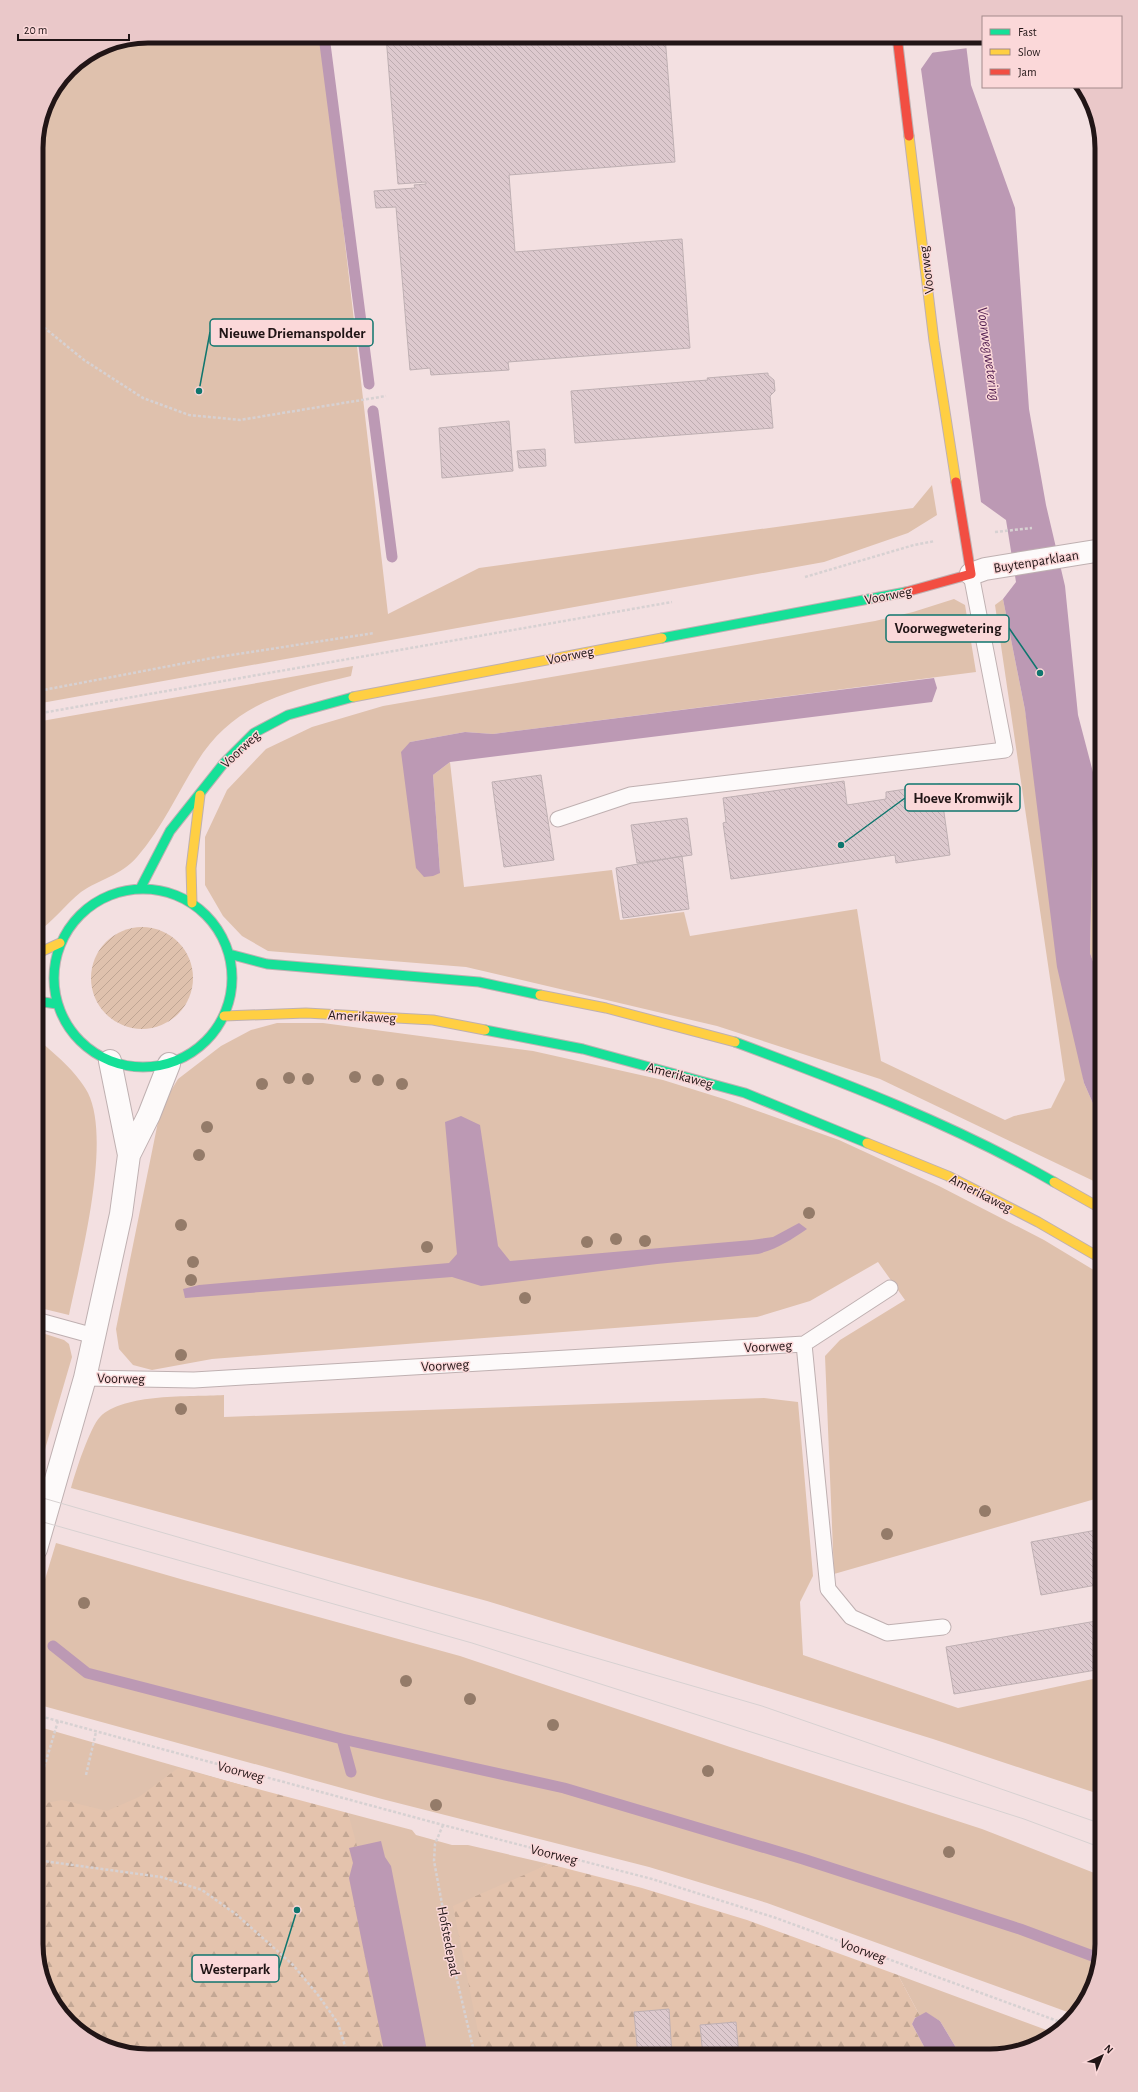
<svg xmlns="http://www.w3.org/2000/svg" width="1138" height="2092" font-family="'Alegreya Sans',sans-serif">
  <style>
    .green { fill: #dfc1ad }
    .forest { fill: url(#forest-firs) }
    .garden { fill: url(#garden-furrows) }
    .water { fill: #bc99b4 }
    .pier { fill: #f3e0e1 }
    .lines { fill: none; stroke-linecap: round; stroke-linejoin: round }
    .stream { stroke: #bc99b4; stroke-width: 11 }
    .building { fill: url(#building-back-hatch); stroke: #bfb0b3 }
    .lane-casing { stroke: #bfb0b1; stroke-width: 17 }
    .street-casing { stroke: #bfb0b1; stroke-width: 24 }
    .fast-casing { stroke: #bfb0b1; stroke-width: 11 }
    .slow-casing { stroke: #bfb0b1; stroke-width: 11 }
    .jam-casing { stroke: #bfb0b1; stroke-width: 11 }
    .path { stroke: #d7d1d2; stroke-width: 2.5; stroke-dasharray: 3 2; stroke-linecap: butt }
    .lane { stroke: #fdfafa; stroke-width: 15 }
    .street { stroke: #fdfafa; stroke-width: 22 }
    .fast { stroke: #16e098; stroke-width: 9 }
    .slow { stroke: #ffcf43; stroke-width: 9 }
    .jam { stroke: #f24e42; stroke-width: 9 }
    .tram { stroke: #d7d1d1; stroke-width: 1 }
    .tree { fill: #947b69 }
    .labels { text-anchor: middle; stroke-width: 3; stroke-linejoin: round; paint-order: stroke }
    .street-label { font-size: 14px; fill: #211516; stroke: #fbd8d9 }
    .water-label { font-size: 15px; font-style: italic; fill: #531f51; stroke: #fbd8d9 }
    .rim { fill: none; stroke: #211516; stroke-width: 5 }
    .leader { fill: none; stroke: #0f766e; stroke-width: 1.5 }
    .callout-dot { fill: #0f766e; stroke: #fbd8d9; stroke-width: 1.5 }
    .callout { fill: #fbd8d9; stroke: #0f766e; stroke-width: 1.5 }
    .callout-label { font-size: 15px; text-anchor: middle; font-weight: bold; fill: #211516 }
  </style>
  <defs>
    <pattern id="forest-firs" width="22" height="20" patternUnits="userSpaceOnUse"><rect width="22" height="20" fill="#e4c3ad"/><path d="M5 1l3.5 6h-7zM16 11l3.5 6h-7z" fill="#c3a794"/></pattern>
    <pattern id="garden-furrows" width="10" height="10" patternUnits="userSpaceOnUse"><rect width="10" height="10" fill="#dfc1ad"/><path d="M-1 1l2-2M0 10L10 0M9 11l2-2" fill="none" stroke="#bfa594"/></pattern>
    <pattern id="building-back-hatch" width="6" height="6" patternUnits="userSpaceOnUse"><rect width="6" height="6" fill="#ddc9ce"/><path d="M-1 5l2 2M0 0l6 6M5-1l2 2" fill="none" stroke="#bdacb0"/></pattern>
  </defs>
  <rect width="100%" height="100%" fill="#f3e0e1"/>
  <path class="green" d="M148,36h173l67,578 91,-46 434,-60 19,-23 5,30 -29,18 -84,29 -788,142v-563l9,-36 24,-36 36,-25z
    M954,599l11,6 11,67 -483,62 -28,-2 -55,10 30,131 -7,-98 17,-13 14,125 148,-17 8,50 64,-8 6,24 167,-27 24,152 124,59 9,-4 37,-8 14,-28 -70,-475 8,-6 22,111 59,373 18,41v61l-222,-106 -163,-53 -251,-59 -198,-16 -26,-15 -19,-20 -18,-31v-48l22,-47 39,-41 46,-22 71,-21 492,-85 38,-9z
    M353,666l-2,10c-63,15 -118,27 -154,86 -20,32 -35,66 -60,95 -17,19 -37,22 -56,35 -16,13 -28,30 -45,41v-211z
    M1102,825v162l-12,-34 3,-127z
    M277,1023h46l210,28 130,29 61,19 115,41 100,46 105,54 58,35v222l-268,77 -9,-218 15,-16 65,-40 -27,-38 -68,39 -53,16 -545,42 -60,11 -19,-5 -14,-16 -3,-20 45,-222 17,-28 43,-33 30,-16z
    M36,1038c18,15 41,34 52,55 24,49 -8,168 -19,222l-33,-8z
    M36,1331l28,9 5,4 3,13 -36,123z
    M224,1395v22l540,-19 34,4 15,174 -13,26 3,53 155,53 144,-31v118l-169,-56 -446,-138 -416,-113c4,-15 19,-61 29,-71 23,-24 91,-20 124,-22z
    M56,1543l128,37 276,76 270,91 252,82 120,47v68l-19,62 -10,8 -306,-111 -118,-36 -267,-68 -346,-95v-95z
    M36,1726l313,90 -1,-3 64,17 4,5 36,10h16l81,19 -12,6 12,186h-408l-55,-19 -41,-50 -9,-43z
    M898,1975l154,57 -19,15 -43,9h-29l-21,-35 -14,-8 -6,3z"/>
  <path class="forest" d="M178,1768l170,45 9,33 -7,2 3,15 -4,15 36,178h-244l-55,-19 -41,-50 -9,-43v-139l26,-5 45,11 32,-14z
    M549,1864l93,24 105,32 151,55 22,41 -5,2 -3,6 17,32h-446l-30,-150z"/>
  <path class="garden" d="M91 978a51 51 0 1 1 102 0a51 51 0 1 1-102 0Z"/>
  <path class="water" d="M965,36l6,49 44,123 14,201 17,96 19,81 13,129 16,61 -4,177 12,34v137l-18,-41 -27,-116 -32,-257 -22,-111 13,-17 -10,-62 -25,-18 -60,-433 14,-20z
    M934,678l3,10 -5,14 -482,60 -17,13 7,98 -7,3 -9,1 -8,-9 -15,-116 9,-10 55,-10 28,2z
    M461,1116l19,9 18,121 12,15 242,-21 21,-3 26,-14 8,6c-16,11 -30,20 -49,25l-101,10 -176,22 -29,-9 -267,21 -2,-9 16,-4 250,-22 8,-9 -12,-132z
    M381,1841l4,16 6,9 37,190h-43l-36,-178 4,-15 -4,-15z
    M926,2012l14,9 21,35h-32l-17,-32 3,-6z"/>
  <path class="pier" d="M931,36h36l1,12 -38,5 3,-4z"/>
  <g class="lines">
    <path class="stream" d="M324,36l45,348
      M373,411l19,146
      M53,1646l34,27 255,66 222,49 239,71 217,70 78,29
      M342,1739l9,33"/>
  </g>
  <path class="building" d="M386,36h279l10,126 -166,13 6,77 167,-13 8,109 -182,14 1,8 -78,5 -1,-7 -20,2 -14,-163 -20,1 -2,-17 41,-3 -1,-3 12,-1v-2l-28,2z
    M768,373v2l6,5 1,11 -5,5 3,32 -198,15 -4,-52 137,-11 -1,-2z
    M509,421l4,50 -71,7 -3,-50z
    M545,449l1,17 -27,2 -2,-17z
    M541,775l13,85 -50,7 -12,-85z
    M844,781l3,24 39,-6v-7l54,-8 10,71 -54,8 -1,-8 -164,24 -8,-56 3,-1 -3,-24z
    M687,818l5,37 -55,8 -6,-38z
    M682,856l7,53 -66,9 -7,-50z
    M1102,1529v55l-61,11 -10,-53z
    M1102,1620v49l-148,25 -8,-47z
    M669,2009l3,47h-34l-4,-44z
    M736,2022l3,34h-36l-3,-31z"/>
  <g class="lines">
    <g class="lane-casing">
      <path id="lane" d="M558,819l72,-24 375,-45 -34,-176
        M36,1320l58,16
        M804,1344l86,-56
        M85,1378l109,2 610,-36 24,245 23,28 36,16 56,-6"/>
    </g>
    <g class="street-casing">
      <path id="street" d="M971,574l14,-5 117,-19
        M110,1061l19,94
        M36,1549l49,-171 36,-164 8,-59 20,-40 20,-51"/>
    </g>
    <g class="fast-casing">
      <path id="fast" d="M662,638l244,-46
        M54 978a89 89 0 1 1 178 0a89 89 0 1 1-178 0Z
        M140,889l30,-58 54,-68 30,-30 34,-18 65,-18
        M229,954l38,10 212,18 61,13
        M36,1001l21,3
        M485,1030l98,19 162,44 122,50
        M735,1042c110,41 218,82 319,140"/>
    </g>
    <g class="slow-casing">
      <path id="slow" d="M909,136l25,205 22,141
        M353,697l309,-59
        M192,903l-1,-35 9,-73
        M36,954l24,-11
        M540,995l66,13 129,34
        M224,1016l82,-3 127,7 52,10
        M867,1143l81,33 90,46 64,37
        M1054,1182l48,27"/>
    </g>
    <g class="jam-casing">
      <path id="jam" d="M897,36l12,100
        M906,592l65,-18 -15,-92"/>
    </g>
    <path class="path" d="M36,321l48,39 59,38 46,17 51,5 146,-24
      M995,532l37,-4
      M805,577l109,-32 21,-4
      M36,683l2,8 16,-3 158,-30 162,-25
      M36,714l636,-112
      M36,1715l407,110 209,54 124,39 287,105
      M86,1775l10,-43
      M36,1785l7,-14 15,-50
      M443,1825l-8,19 -1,17 19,102 22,93
      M36,1860l125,17 41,13 35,25 56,50 25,30 20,28 10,33"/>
    <use href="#lane" class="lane"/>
    <use href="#street" class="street"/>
    <use href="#fast" class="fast"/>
    <use href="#slow" class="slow"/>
    <use href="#jam" class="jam"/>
    <path class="tram" d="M36,1496l726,210 340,118
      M36,1520l436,123 552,176 78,29"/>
  </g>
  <g class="tree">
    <circle cx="355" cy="1077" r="6"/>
    <circle cx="289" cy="1078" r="6"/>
    <circle cx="308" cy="1079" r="6"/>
    <circle cx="378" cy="1080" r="6"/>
    <circle cx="262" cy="1084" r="6"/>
    <circle cx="402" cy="1084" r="6"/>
    <circle cx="207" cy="1127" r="6"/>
    <circle cx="199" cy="1155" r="6"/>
    <circle cx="809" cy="1213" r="6"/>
    <circle cx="181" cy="1225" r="6"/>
    <circle cx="616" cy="1239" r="6"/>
    <circle cx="645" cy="1241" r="6"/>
    <circle cx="587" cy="1242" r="6"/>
    <circle cx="427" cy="1247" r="6"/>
    <circle cx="193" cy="1262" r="6"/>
    <circle cx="191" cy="1280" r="6"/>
    <circle cx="525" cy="1298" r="6"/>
    <circle cx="181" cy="1355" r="6"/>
    <circle cx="181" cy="1409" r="6"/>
    <circle cx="985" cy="1511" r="6"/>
    <circle cx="887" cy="1534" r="6"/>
    <circle cx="84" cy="1603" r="6"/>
    <circle cx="406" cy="1681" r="6"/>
    <circle cx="470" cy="1699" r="6"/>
    <circle cx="553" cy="1725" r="6"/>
    <circle cx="708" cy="1771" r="6"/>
    <circle cx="436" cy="1805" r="6"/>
    <circle cx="949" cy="1852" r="6"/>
  </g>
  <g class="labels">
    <g class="street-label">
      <text transform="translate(926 270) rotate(-97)" y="5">Voorweg</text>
      <text transform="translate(1036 561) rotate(-9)" y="5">Buytenparklaan</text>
      <text transform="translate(888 595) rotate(-11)" y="5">Voorweg</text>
      <text transform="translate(570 655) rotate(-11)" y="5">Voorweg</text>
      <text transform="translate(240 749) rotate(-43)" y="5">Voorweg</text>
      <text transform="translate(362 1016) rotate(3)" y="5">Amerikaweg</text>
      <text transform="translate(680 1075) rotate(15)" y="5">Amerikaweg</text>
      <text transform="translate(981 1193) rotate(27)" y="5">Amerikaweg</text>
      <text transform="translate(768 1346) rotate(-3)" y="5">Voorweg</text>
      <text transform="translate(445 1365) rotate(-3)" y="5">Voorweg</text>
      <text transform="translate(121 1378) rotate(1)" y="5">Voorweg</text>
      <text transform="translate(241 1771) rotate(15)" y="5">Voorweg</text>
      <text transform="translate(554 1854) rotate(14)" y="5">Voorweg</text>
      <text transform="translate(449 1941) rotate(79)" y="5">Hofstedepad</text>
      <text transform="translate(863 1950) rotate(20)" y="5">Voorweg</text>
    </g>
    <g class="water-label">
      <text transform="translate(989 354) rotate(82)" y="5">Voorwegwetering</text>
    </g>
  </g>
  <path d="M0 0H1138V2092H0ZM148 43H990A105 105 0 0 1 1095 148V1944A105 105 0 0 1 990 2049H148A105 105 0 0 1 43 1944V148A105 105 0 0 1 148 43Z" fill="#eac8c9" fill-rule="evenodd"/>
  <path class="rim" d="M148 43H990A105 105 0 0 1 1095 148V1944A105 105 0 0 1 990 2049H148A105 105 0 0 1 43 1944V148A105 105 0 0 1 148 43Z"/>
  <path class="leader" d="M199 391L210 332M1040 673L1009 628M841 845L905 798M297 1910L279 1968"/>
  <g class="callout-dot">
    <circle cx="199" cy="391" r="4"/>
    <circle cx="1040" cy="673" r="4"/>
    <circle cx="841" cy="845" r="4"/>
    <circle cx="297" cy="1910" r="4"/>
  </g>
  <g class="callout">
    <rect x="210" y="319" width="163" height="27" rx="4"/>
    <rect x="886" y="615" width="123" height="27" rx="4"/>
    <rect x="905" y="784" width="115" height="27" rx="4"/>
    <rect x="192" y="1955" width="87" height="27" rx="4"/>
  </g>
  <g class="callout-label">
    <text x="292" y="338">Nieuwe Driemanspolder</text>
    <text x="948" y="633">Voorwegwetering</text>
    <text x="963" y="803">Hoeve Kromwijk</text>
    <text x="235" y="1974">Westerpark</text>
  </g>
  <rect x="982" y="16" width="140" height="72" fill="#fbd8d9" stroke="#a48a8b"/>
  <rect x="990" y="29" width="20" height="6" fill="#16e098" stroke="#a48a8b"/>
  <text x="1018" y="36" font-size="12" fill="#211516">Fast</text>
  <rect x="990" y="49" width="20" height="6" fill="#ffcf43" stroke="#a48a8b"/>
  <text x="1018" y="56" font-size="12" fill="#211516">Slow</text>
  <rect x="990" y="69" width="20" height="6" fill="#f24e42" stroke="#a48a8b"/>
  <text x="1018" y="76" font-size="12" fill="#211516">Jam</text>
  <g transform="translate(1102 2056) rotate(44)" stroke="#fbd8d9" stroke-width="3" paint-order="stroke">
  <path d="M0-3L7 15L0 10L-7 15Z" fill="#211516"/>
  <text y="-6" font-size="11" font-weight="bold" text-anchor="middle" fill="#211516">N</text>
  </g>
  <path d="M18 34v6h111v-6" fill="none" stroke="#211516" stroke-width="2"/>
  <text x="24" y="34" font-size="12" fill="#211516" stroke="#fbd8d9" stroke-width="3" paint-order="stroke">20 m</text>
</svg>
